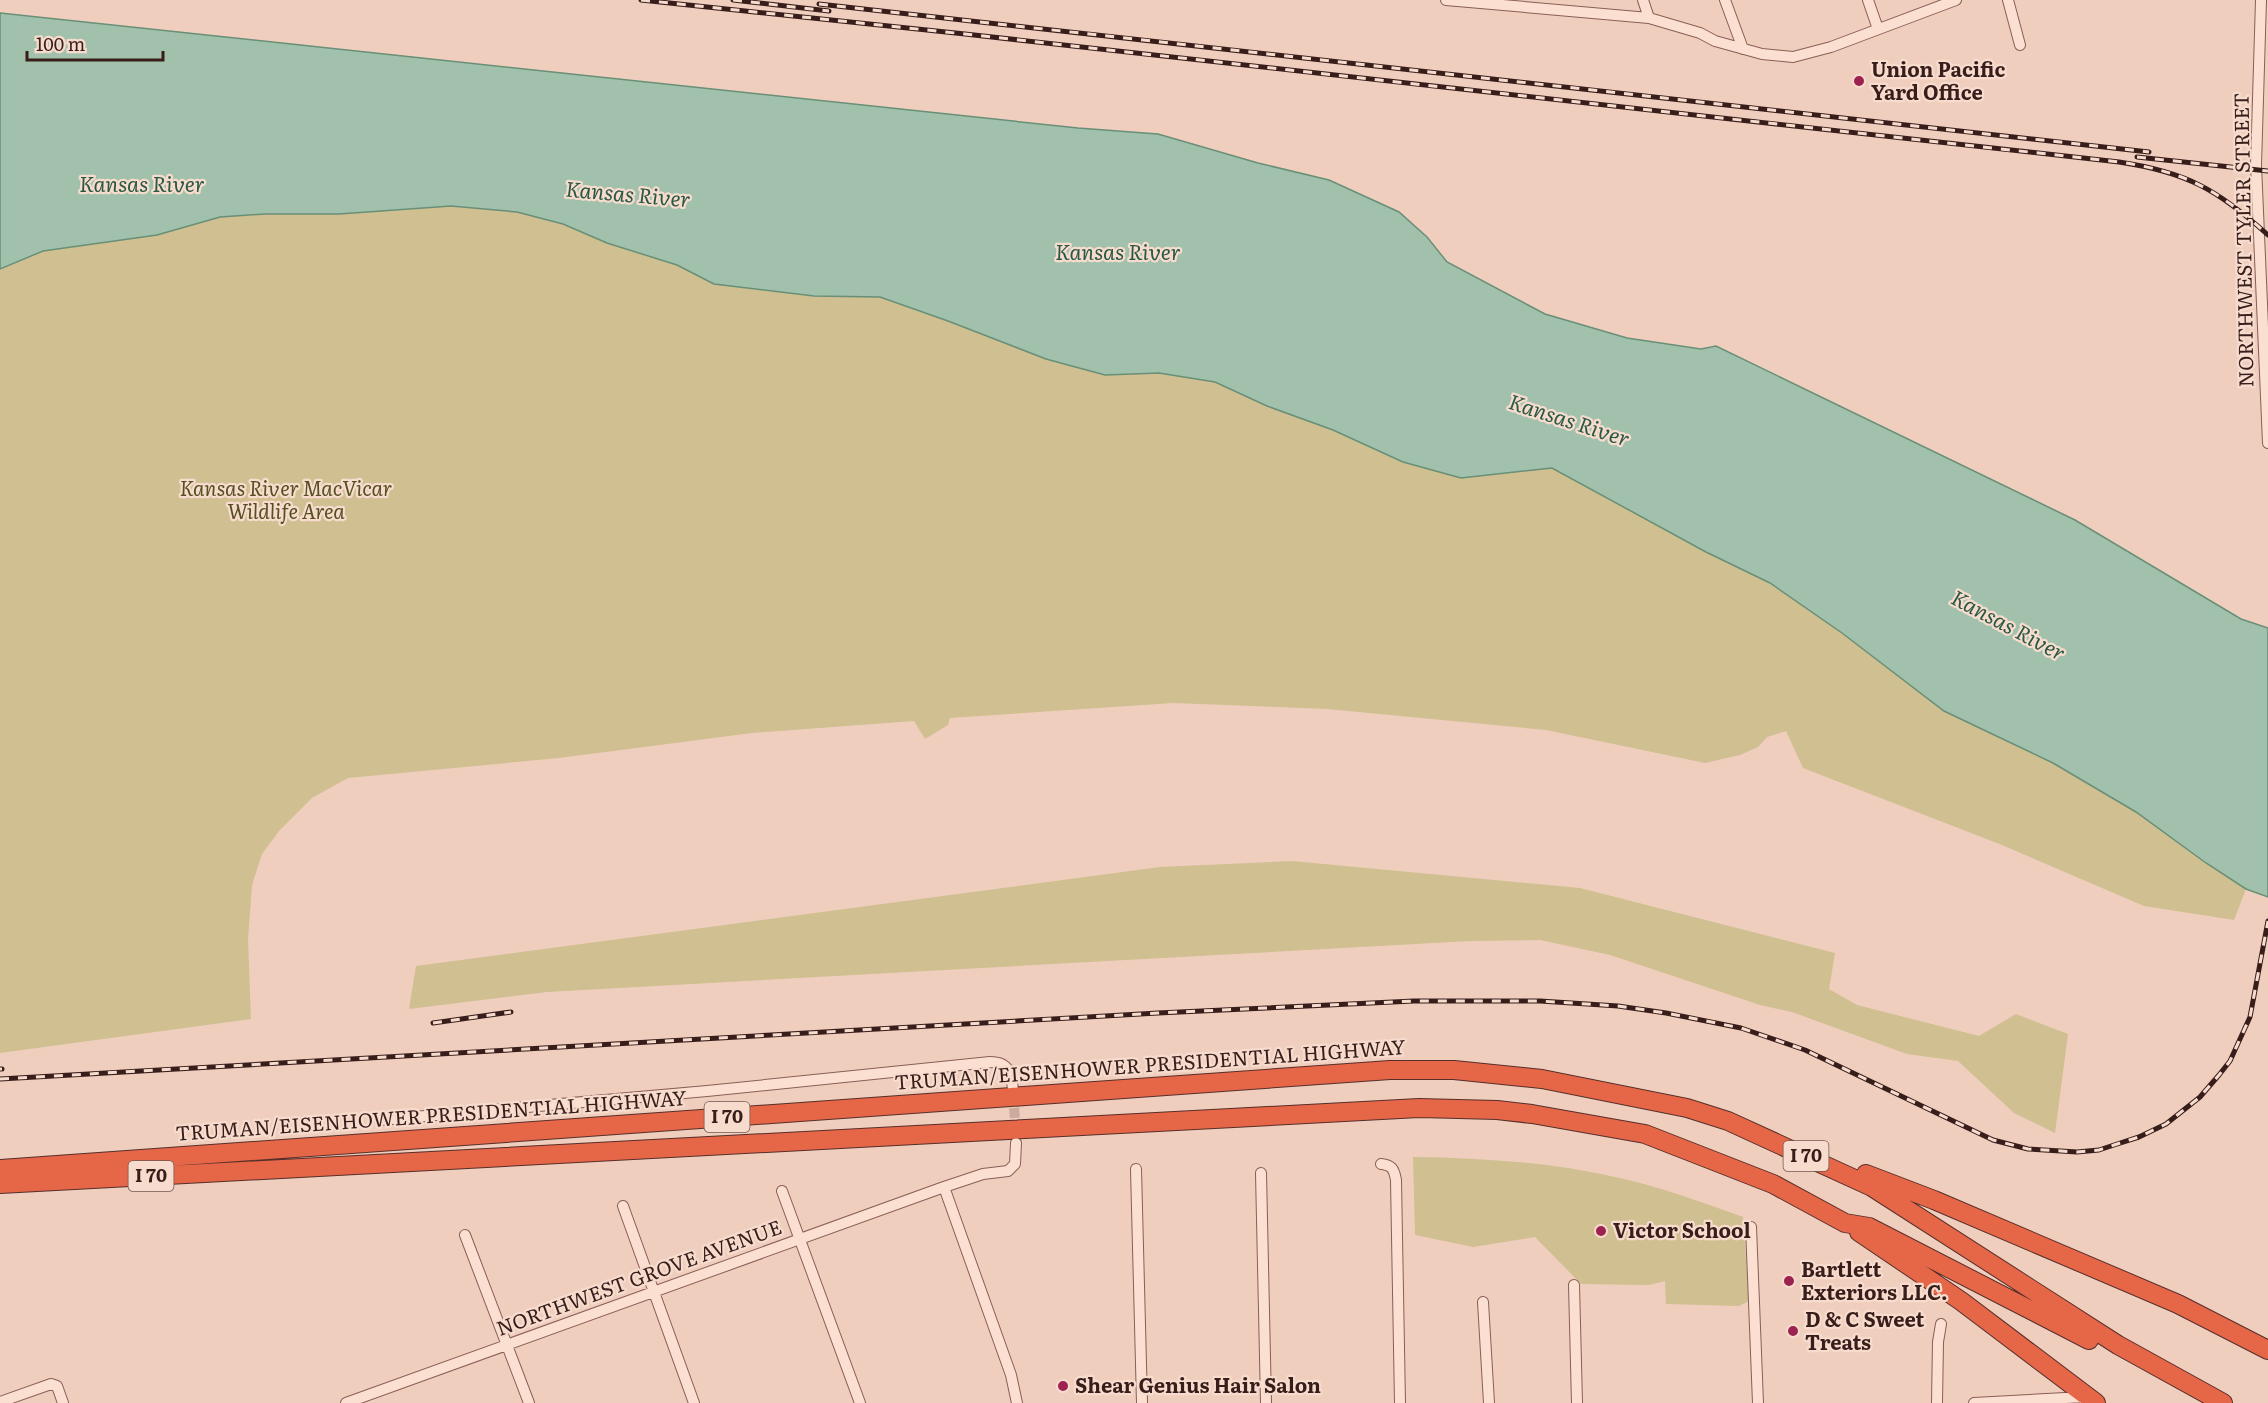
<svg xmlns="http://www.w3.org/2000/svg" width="2268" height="1403" font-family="Literata,serif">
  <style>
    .green { fill: #cfbf91 }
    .water { fill: #a2c1ac; stroke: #688f77; stroke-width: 1.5 }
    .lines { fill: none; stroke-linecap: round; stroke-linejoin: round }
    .minor-tunnel { stroke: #cbab9d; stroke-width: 10; stroke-dasharray: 10 5; stroke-linecap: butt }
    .minor-casing { stroke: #895e56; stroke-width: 12 }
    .motorway-casing { stroke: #562f2a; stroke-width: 20 }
    .minor { stroke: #fbdfd1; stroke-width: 10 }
    .motorway { stroke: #e66648; stroke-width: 18 }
    .rail-casing { stroke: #381e1b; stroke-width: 5 }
    .rail { stroke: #f7dcce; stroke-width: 3; stroke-dasharray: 9; stroke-linecap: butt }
    .poi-dot { fill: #9c2250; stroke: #f7dcce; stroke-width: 2 }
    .labels { text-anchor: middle; stroke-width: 4.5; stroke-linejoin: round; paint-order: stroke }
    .shield { fill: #f7dcce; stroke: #715751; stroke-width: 1.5 }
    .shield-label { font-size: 18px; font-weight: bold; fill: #381e1b }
    .poi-label { font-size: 20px; font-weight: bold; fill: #381e1b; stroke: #f7dcce; text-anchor: start }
    .street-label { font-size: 20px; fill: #381e1b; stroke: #f7dcce }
    .park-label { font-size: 20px; font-style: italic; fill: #554f21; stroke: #f7dcce }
    .water-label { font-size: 21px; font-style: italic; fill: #295944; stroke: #f7dcce }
  </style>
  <rect width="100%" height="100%" fill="#f0cebe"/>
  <path class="green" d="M451,206l66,6 46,12 44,19 70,22 37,19 100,12 66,1 68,24 98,38 59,16 54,-2 56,9 52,24 66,24 186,40 33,-2 154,84 64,31 72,50 102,78 109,52 83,49 70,51 40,26 -12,31 -90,-14 -142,-61 -199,-77 -17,-37 -19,6 -9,10 -18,8 -35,8 -159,-33 -219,-21 -154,-6 -223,15 -2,7 -23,14 -11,-18 -162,12 -193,25 -211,20 -36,20 -33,33 -17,23 -10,31 -4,54 3,80 -251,34v-784l43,-18 114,-16 63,-18 45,-3h74z
    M1292,861l288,27 255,65 -6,36 28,16 122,31 37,-22 52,20 -13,99 -41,-20 -56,-52 -51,-7 -115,-42 -32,-7 -150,-50 -70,-15 -70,1 -923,51 -138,17 7,-43 744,-99z
    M1413,1157c68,1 136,5 202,20 44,9 86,25 128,40l6,84 -10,5 -73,-2 -1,-23 -16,4 -68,-1 -46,-47 -62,10 -58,-12z"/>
  <path class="water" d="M0,13l1078,115 80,6 100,29 71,17 70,32 28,25 20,25 98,52 82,24 74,11 15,-3 359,174 166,99 27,9v269l-22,-8 -40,-26 -70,-51 -83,-49 -109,-52 -102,-78 -72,-50 -64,-31 -154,-84 -91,10 -58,-16 -70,-32 -66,-24 -52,-24 -56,-9 -54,2 -59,-16 -98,-38 -68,-24 -66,-1 -100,-12 -37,-19 -70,-22 -44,-19 -46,-12 -66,-6 -112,8h-74l-45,3 -63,18 -114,16 -43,18z"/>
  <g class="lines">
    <path class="minor-tunnel" d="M1013,1093l3,41"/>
    <g class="minor-casing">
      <path id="minor" d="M1446,0l203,18 51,15 15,8 47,13 31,3 38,-10 125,-47
        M1643,0l6,18
        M1725,0l18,49
        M1868,0l10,29
        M2008,0l12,45
        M2261,0l-5,165 12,278
        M380,1120l327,-29 283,-29c20,0 22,13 23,29
        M1381,1164c11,1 13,5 15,16l4,223
        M1136,1169l6,234
        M1261,1173l5,230
        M944,1187l67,188 6,28
        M782,1191l78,212
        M623,1206l71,197
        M1751,1227l7,176
        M465,1235l64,168
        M1574,1285l3,118
        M1483,1302l6,101
        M0,1402l51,-18 6,2 6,17
        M346,1403l598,-216 39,-13 25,-3 7,-7 1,-21
        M1937,1403l1,-61 3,-18
        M1974,1403l110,-6v3"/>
    </g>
    <g class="motorway-casing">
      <path id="motorway" d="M0,1169l1390,-99h64l88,9 145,29 41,13 144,66 246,158 105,58
        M1866,1174l68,26 244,104 90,46
        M0,1184l1419,-76 78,2 35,4 113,20 128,50 72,39 24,4 220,113
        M1859,1232l102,69 135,102"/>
    </g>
    <use href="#minor" class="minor"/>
    <use href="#motorway" class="motorway"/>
    <g class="rail-casing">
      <path id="rail" d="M641,0l324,34 1154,128c68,10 99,28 149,73
        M733,0l96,11
        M819,4l1330,148
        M2137,157l131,14
        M433,1023l78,-11
        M0,1069h2
        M0,1079l1158,-66 256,-12h126l78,5 48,7 75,15 64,22 188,90 35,9 49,3 22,-2 15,-5 25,-8 27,-13 34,-27 19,-22 11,-14 20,-44 18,-96"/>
    </g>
    <use href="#rail" class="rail"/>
  </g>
  <g class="poi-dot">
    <circle cx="1859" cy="81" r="6"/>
    <circle cx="1601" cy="1231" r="6"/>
    <circle cx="1789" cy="1281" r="6"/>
    <circle cx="1793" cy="1331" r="6"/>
    <circle cx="1063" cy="1386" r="6"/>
  </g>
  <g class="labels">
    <g class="shield">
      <rect x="704.5" y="1102" width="45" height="30" rx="4.5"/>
      <rect x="1783.5" y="1141" width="45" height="30" rx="4.5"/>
      <rect x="128.5" y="1161" width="45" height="30" rx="4.5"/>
    </g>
    <g class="shield-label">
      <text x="727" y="1123">I 70</text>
      <text x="1806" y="1162">I 70</text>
      <text x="151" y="1182">I 70</text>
    </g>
    <g class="poi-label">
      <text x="1871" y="77">Union Pacific<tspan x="1871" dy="23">Yard Office</tspan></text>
      <text x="1613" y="1238">Victor School</text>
      <text x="1801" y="1277">Bartlett<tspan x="1801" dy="23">Exteriors LLC.</tspan></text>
      <text x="1805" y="1327">D &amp; C Sweet<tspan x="1805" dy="23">Treats</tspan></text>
      <text x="1075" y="1393">Shear Genius Hair Salon</text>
    </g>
    <g class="street-label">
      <text transform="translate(2244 240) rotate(-91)" y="7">NORTHWEST TYLER STREET</text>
      <text transform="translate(1150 1065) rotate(-4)" y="7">TRUMAN/EISENHOWER PRESIDENTIAL HIGHWAY</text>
      <text transform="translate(431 1116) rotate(-4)" y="7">TRUMAN/EISENHOWER PRESIDENTIAL HIGHWAY</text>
      <text transform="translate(639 1278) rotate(-20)" y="7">NORTHWEST GROVE AVENUE</text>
    </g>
    <g class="park-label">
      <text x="286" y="496">Kansas River MacVicar<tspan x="286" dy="23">Wildlife Area</tspan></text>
    </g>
    <g class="water-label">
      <text x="142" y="192">Kansas River</text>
      <text transform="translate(628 195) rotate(5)" y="7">Kansas River</text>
      <text x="1118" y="260">Kansas River</text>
      <text transform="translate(1569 421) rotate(18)" y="7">Kansas River</text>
      <text transform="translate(2008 626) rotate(28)" y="7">Kansas River</text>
    </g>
  </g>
  <path d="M27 51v9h136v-9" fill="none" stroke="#381e1b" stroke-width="3"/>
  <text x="36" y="51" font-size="18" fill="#381e1b" stroke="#f7dcce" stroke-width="4.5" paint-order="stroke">100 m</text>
</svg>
